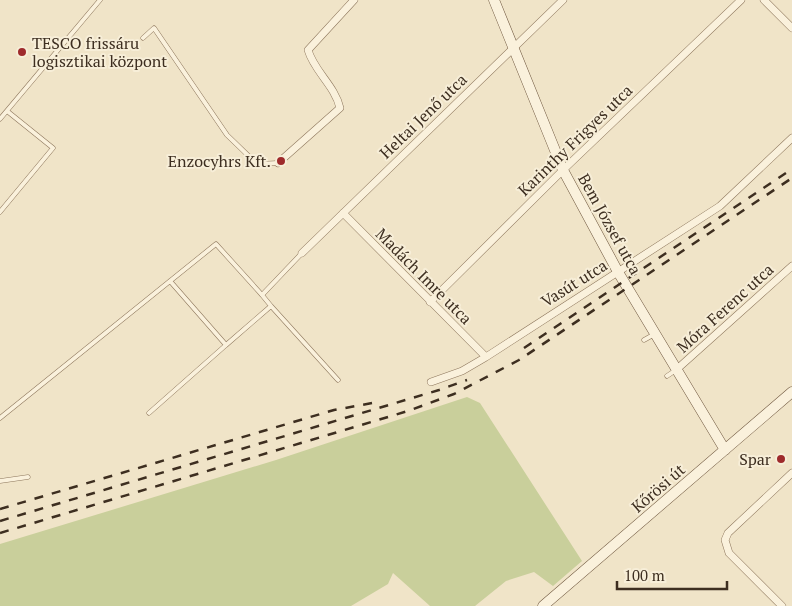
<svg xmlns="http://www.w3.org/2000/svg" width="792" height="606" font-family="'PT Serif',serif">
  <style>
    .green { fill: #c9cf9b }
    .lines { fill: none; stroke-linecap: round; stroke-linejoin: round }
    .service-casing { stroke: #8d765c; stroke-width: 5 }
    .minor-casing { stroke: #8d765c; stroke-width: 8 }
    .secondary-casing { stroke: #6f573f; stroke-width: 11 }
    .service { stroke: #faf1dc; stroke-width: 4 }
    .minor { stroke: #faf1dc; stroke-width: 7 }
    .secondary { stroke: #faf1dc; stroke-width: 10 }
    .rail { stroke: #3d2e20; stroke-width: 2.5; stroke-dasharray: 9 9; stroke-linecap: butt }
    .poi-dot { fill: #9e2a2b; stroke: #f7eed8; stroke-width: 2 }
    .labels { text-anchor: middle; stroke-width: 4; stroke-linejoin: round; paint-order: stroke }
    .poi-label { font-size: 16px; fill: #3d2e20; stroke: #f7eed8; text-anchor: end }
    .street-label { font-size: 16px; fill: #3d2e20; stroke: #f7eed8 }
  </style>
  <rect width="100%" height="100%" fill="#f0e4c8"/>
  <path class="green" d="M467,397l13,6 102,158 -29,25 -19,-14 -28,9 -31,25h-45l-37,-33 -5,11 -37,22h-351v-62l276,-84z"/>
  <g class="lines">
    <g class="service-casing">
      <path id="service" d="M143,38l11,-10 73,107 30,29 21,-1
        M0,119l100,-119
        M0,212l53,-64 -46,-37
        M170,281l56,64 45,-39 -9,-11
        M271,306l67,74
        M644,340l9,-5
        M667,376l9,-6
        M149,413l77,-68
        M0,418l216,-174 46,51 40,-42
        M0,481l28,-4"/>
    </g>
    <g class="minor-casing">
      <path id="minor" d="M764,0l28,28
        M278,163l62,-55c-5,-22 -26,-37 -32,-58l46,-50
        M343,213l143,144
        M302,253l261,-253
        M430,302l133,-132 178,-170
        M676,370l116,-104
        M431,382l31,-11 24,-14 234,-151 72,-68
        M782,606l-53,-53 -4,-13 3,-7 64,-60"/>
    </g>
    <g class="secondary-casing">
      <path id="secondary" d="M494,0l69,170 55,102 107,178
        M543,606l249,-214"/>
    </g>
    <use href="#service" class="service"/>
    <use href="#minor" class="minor"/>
    <use href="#secondary" class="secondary"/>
    <path class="rail" d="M524,348l268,-179
      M0,509l334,-99 44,-8
      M0,521l439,-131 28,-10
      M0,533l408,-122 46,-17 65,-34 273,-182"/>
  </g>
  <g class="poi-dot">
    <circle cx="22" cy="52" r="5"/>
    <circle cx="281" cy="161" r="5"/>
    <circle cx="781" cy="459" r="5"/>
  </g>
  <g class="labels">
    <g class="poi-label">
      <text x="32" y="49" text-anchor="start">TESCO frissáru<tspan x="32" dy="18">logisztikai központ</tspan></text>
      <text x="271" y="167">Enzocyhrs Kft.</text>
      <text x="771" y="465">Spar</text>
    </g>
    <g class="street-label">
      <text transform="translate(423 116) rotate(-44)" y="6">Heltai Jenő utca</text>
      <text transform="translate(575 140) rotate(-44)" y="6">Karinthy Frigyes utca</text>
      <text transform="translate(610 224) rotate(61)" y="6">Bem József utca</text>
      <text transform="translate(424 276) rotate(45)" y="6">Madách Imre utca</text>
      <text transform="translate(574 283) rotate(-32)" y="6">Vasút utca</text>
      <text transform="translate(725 308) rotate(-42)" y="6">Móra Ferenc utca</text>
      <text transform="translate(658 488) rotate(-41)" y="6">Kőrösi út</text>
    </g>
  </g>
  <path d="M617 581v8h110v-8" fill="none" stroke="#3d2e20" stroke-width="2.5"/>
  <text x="624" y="581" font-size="15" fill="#3d2e20" stroke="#f7eed8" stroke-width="4" paint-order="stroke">100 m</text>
</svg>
